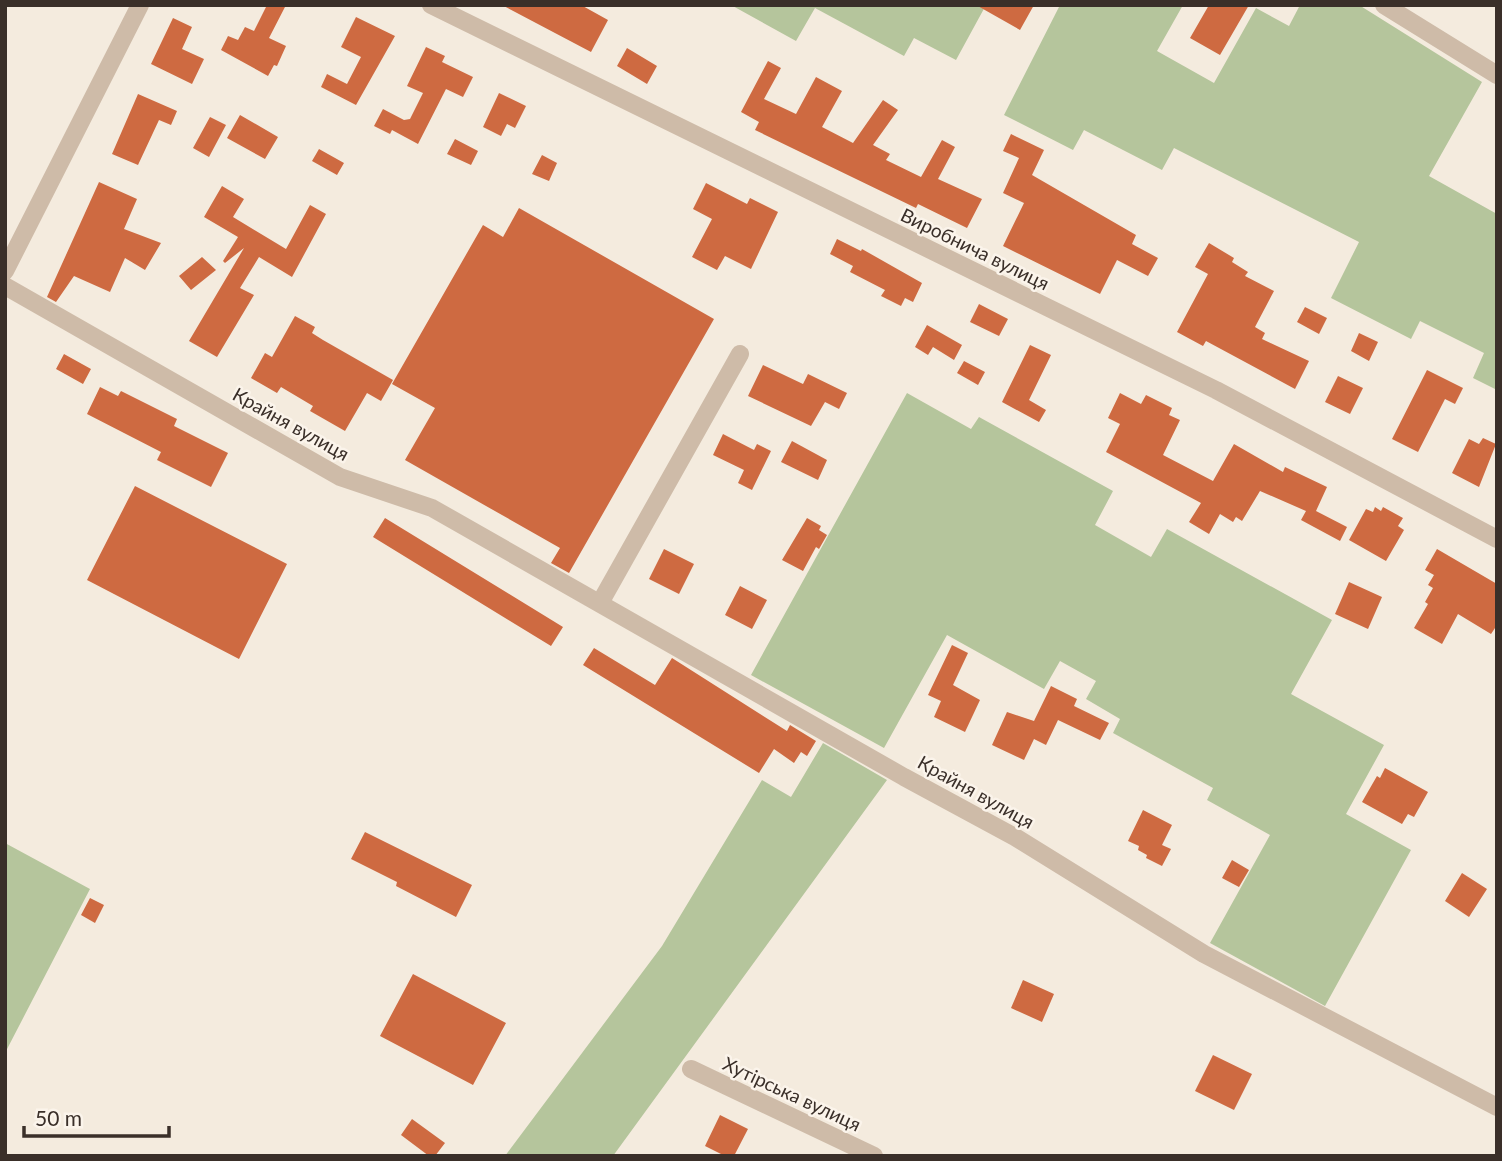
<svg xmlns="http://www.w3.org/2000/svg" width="1502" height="1161" font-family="Lato,sans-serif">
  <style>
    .green { fill: #b5c59c }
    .building { fill: #ce6a41 }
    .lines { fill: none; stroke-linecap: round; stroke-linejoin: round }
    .minor { stroke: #cebba8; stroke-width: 18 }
    .labels { text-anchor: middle; stroke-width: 5; stroke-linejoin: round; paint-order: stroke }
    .street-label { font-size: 19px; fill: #3a2f29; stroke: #fbf4eb }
  </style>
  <rect width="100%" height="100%" fill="#f4ebde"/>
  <path class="green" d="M731,5h255l-30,55 -42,-22 -10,18 -89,-48 -19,33z
    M1060,5h123l-26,46 57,32 42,-75 33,18 11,-21h59l123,77 -53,94 68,38v176l-24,-12 11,-25 -64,-32 -9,18 -80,-41 28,-56 -185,-94 -12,22 -78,-40 -11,20 -69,-35z
    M907,393l64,36 8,-12 134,74 -18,34 56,32 16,-28 165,91 -41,74 93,51 -38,69 65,36 -86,156 -115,-63 60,-108 -63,-35 6,-12 -100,-55 7,-14 -34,-20 10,-18 -36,-20 -16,28 -97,-54 -63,113 -133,-73z
    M823,743l64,37 -274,376h-108l157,-210 100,-166 29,17z
    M5,843l85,46 -85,164z"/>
  <path class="building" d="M267,5h19l-17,33 17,8 -9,20 -3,-1 -6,11 -47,-26 7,-14 10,4 7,-13 9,4z
    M502,5h79l27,15 -17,32z
    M976,5h58l-14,25z
    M1209,5h40l-29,50 -30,-17z
    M356,17l39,19 -39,69 -35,-18 6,-13 20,10 14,-27 -20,-10z
    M173,18l19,9 -10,22 22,10 -12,25 -41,-20z
    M426,47l19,9 -3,6 31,15 -10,20 -17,-8 -28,55 -26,-14 -2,4 -16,-8 9,-17 21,11 6,-1 13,-26 -16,-7z
    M627,48l30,18 -10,18 -30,-18z
    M768,61l13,7 -17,31 32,15 20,-37 26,14 -20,36 31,16 30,-43 15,10 -25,35 17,9 -4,6 35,17 21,-37 13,7 -17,32 44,20 -15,29 -49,-24 -2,4 -161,-78 4,-8 -18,-10z
    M499,93l27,13 -11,22 -8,-4 -6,12 -18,-9z
    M138,94l39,17 -6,14 -12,-5 -21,45 -26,-11z
    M240,115l38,22 -13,22 -38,-21z
    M210,117l16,8 -17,32 -16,-9z
    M1011,134l33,16 -12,25 104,60 -4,9 26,14 -10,18 -31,-16 -17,34 -97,-48 21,-43 -21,-10 16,-35 -16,-7z
    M455,139l23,12 -7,14 -24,-11z
    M319,149l25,14 -7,12 -25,-14z
    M542,155l15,8 -8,18 -17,-7z
    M99,182l38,17 -13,30 37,14 -16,27 -20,-12 -15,34 -36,-16 -18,26 -9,-5z
    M706,183l41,21 3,-6 28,14 -27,57 -26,-13 -8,14 -25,-13 20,-38 -19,-10z
    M222,186l22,13 -11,18 53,32 24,-44 16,9 -34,63 -33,-20 -19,31 14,7 -37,62 -28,-16 55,-93 -19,15 -2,-2 15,-24 -34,-20z
    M519,208l195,111 -145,254 -18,-10 9,-15 -155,-88 30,-52 -43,-24 91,-159 20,12z
    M837,239l24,12 1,-2 60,34 -9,19 -8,-4 -4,8 -20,-10 4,-6 -35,-18 3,-6 -23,-12z
    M1209,243l25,15 -2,4 16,10 -3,4 29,15 -19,36 10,6 -3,6 47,22 -14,28 -89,-48 -3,5 -26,-14 31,-58 -13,-7z
    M202,257l14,13 -25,20 -12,-14z
    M979,304l29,15 -9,17 -29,-14z
    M1305,307l22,11 -8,16 -22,-12z
    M295,316l20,11 -3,6 11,7 70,40 -12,21 -14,-8 -22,38 -35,-20 3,-5 -32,-19 -4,6 -26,-15 14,-25 7,4z
    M927,325l35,20 -8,15 -21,-13 -5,8 -13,-8z
    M1359,333l19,9 -9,19 -18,-10z
    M1030,345l21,10 -22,45 17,10 -7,12 -37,-20z
    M64,354l27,15 -8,15 -27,-15z
    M964,361l21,11 -7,13 -21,-12z
    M763,365l40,19 5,-10 39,19 -8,16 -14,-7 -14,24 -63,-30z
    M1427,370l36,18 -8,16 -10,-5 -27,53 -26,-13z
    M1338,376l25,12 -13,26 -25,-12z
    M100,387l18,9 3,-5 56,28 -3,7 54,27 -17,34 -54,-27 4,-8 -74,-38z
    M1120,393l21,11 5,-9 26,13 -3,7 11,5 -17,35 50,26 21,-37 49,28 2,-5 42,20 -11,24 31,16 -7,14 -39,-21 5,-9 -46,-20 -18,30 -6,-4 -3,5 -13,-8 -11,20 -20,-12 12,-19 -95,-51 14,-28 -12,-6z
    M723,434l31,16 3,-6 14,7 -19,39 -14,-7 6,-13 -31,-15z
    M1483,438l13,6 -17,43 -27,-14 17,-34 10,5z
    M792,441l35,19 -9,20 -37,-18z
    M135,486l152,78 -48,95 -152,-79z
    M1375,507l6,4 2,-4 20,11 -5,8 6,4 -18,31 -37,-21 17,-31 7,3z
    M385,518l178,109 -12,19 -178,-109z
    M807,518l14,8 -2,4 8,5 -8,14 -3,-2 -13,24 -21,-11z
    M664,549l30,15 -15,30 -30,-15z
    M1437,549l60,35v41l-6,9 -33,-20 -16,30 -28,-16 14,-24 -3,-2 8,-14 -5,-3 6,-10 -9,-5z
    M1349,582l33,15 -14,32 -33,-15z
    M740,586l27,14 -15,29 -27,-14z
    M952,645l16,8 -15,32 27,15 -15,32 -31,-15 7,-16 -13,-6z
    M594,648l61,37 17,-27 115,73 3,-6 26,16 -9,15 -6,-4 -7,11 -20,-14 -15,24 -176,-108z
    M1051,686l26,13 -3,7 35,17 -9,17 -42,-20 -12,25 -12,-6 -10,21 -32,-15 15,-33 27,9z
    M1385,768l43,24 -14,25 -6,-3 -6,10 -40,-22 15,-26 3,2z
    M1143,810l29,15 -10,20 9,4 -9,17 -16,-8 1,-3 -9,-5 1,-4 -11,-5z
    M365,832l107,53 -16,32 -60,-31 1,-4 -46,-23z
    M1232,860l17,10 -10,17 -17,-9z
    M1462,873l25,16 -18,28 -24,-16z
    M90,898l14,7 -9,18 -14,-8z
    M413,974l93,49 -33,62 -93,-49z
    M1023,980l31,14 -12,28 -31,-14z
    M1213,1055l39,19 -18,36 -39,-19z
    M720,1115l28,14 -14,27h-9l-20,-10z
    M412,1119l33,24 -10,13h-6l-28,-21z"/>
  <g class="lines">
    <path class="minor" d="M431,5l785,385 281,149
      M1384,5l113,70
      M5,271l135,-266
      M5,286l335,191 92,31 472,269 111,60 189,117 293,153
      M600,603l140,-249
      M691,1069l183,87"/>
  </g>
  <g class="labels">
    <g class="street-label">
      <text transform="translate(975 249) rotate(26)" y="7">Виробнича вулиця</text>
      <text transform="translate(291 424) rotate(29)" y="7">Крайня вулиця</text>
      <text transform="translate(976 792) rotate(29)" y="7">Крайня вулиця</text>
      <text transform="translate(792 1094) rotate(25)" y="7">Хутірська вулиця</text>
    </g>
  </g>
  <rect width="1502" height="1161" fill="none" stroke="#3a2f29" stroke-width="14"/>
  <path d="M24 1126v10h145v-10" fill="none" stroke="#3a2f29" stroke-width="3.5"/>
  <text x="35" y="1126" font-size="21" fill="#3a2f29" stroke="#fbf4eb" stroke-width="5" paint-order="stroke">50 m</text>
</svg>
